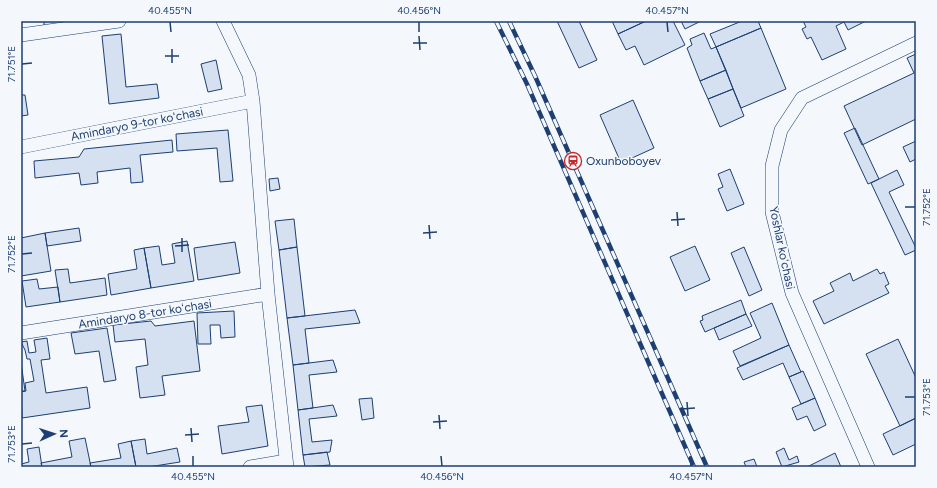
<svg xmlns="http://www.w3.org/2000/svg" width="937" height="488" font-family="Figtree,sans-serif">
  <style>
    .building { fill: #d5e0f0; stroke: #1d3f73 }
    .lines { fill: none; stroke-linecap: round; stroke-linejoin: round }
    .street-casing { stroke: #1d3f73; stroke-width: 14 }
    .street { stroke: #f4f7fb; stroke-width: 13 }
    .rail-casing { stroke: #1d3f73; stroke-width: 4.5 }
    .rail { stroke: #f4f7fb; stroke-width: 3; stroke-dasharray: 9; stroke-linecap: butt }
    .ticks { fill: none; stroke: #1d3f73; stroke-width: 1.5 }
    .labels { text-anchor: middle; stroke-width: 3; stroke-linejoin: round; paint-order: stroke }
    .street-label { font-size: 12px; fill: #1d3f73; stroke: #f4f7fb }
    .poi-label { font-size: 12px; fill: #1d3f73; stroke: #f4f7fb; text-anchor: start }
    .neatline { fill: none; stroke: #1d3f73; stroke-width: 1.5 }
    .ticks-label { font-size: 10px; text-anchor: middle; fill: #1d3f73 }
  </style>
  <rect width="100%" height="100%" fill="#f4f7fb"/>
  <path class="building" d="M44,21h15l1,5 -16,1z
    M557,21h22l18,39 -18,8z
    M612,21h34l-28,13z
    M646,21h27l12,24 -41,20 -9,-19 -9,4 -8,-16z
    M681,21h20l-16,8z
    M742,21h16l3,7 -45,19 -6,-13z
    M803,21h63l-18,9 -4,-8 -8,4 10,23 -24,11 -11,-23 -4,2 -5,-10 4,-2z
    M761,28l25,61 -45,19 -25,-61z
    M704,33l7,16 5,-2 10,23 -26,11 -13,-33 5,-3 -2,-6z
    M121,34l5,53 31,-3 2,14 -50,6 -7,-68z
    M916,54v65l-54,26 -18,-39 70,-33 -7,-15z
    M216,60l6,29 -14,3 -7,-28z
    M726,70l7,19 -25,10 -8,-18z
    M733,89l11,27 -24,11 -12,-28z
    M21,95h4l3,20 -7,1z
    M633,100l21,48 -33,15 -21,-48z
    M855,128l24,51 -11,5 -24,-51z
    M228,130l5,51 -13,1 -3,-34 -40,3 -1,-17z
    M172,140l1,12 -33,3 3,27 -12,1 -1,-15 -33,4 1,11 -17,2 -2,-12 -44,5 -1,-17 45,-4 5,-8z
    M916,141v18l-6,3 -7,-15z
    M730,169l14,35 -17,7 -9,-22 5,-2 -5,-13z
    M897,170l7,15 -15,7 27,56v2l-11,5 -34,-72z
    M278,178l2,11 -10,2 -1,-12z
    M294,219l3,28 -18,3 -4,-29z
    M79,228l2,13 -34,5 -2,-13z
    M45,233l6,38 -30,5v-38z
    M187,241l7,40 -43,7 -7,-40 15,-2 3,19 13,-2 -3,-19z
    M235,242l5,31 -42,7 -4,-32z
    M695,246l15,34 -25,11 -15,-34z
    M297,247l8,69 -18,2 -8,-68z
    M744,247l18,43 -13,6 -18,-43z
    M144,248l7,40 -40,7 -3,-21 29,-5 -3,-19z
    M68,269l2,14 35,-5 2,17 -47,7 -5,-32z
    M877,269l3,5 4,-2 5,12 -4,2 4,7 -65,31 -11,-23 21,-10 -4,-8 20,-10 3,8z
    M37,279l2,10 19,-2 2,15 -34,5 -4,-26z
    M741,300l5,14 -41,18 -5,-11 3,-1 -1,-4z
    M772,303l17,42 -49,21 -7,-15 28,-13 -11,-25z
    M355,310l5,13 -55,6 4,34 -16,2 -6,-47z
    M234,311l1,26 -14,1 -1,-13h-10l1,19h-13l-1,-31z
    M746,314l6,12 -33,14 -5,-12z
    M151,321l4,5 39,-5 6,50 -38,5 3,19 -25,3 -4,-31 12,-2 -3,-26 -30,3 -2,-17z
    M107,328l9,52 -12,2 -5,-31 -24,3 -4,-21z
    M47,338l3,21 -9,1 5,33 41,-6 3,21 -68,10 -1,-26 5,-1 -1,-8 9,-2 -4,-22h-3l-2,-9 -4,-8 6,-1 2,12 7,-1 -2,-12z
    M898,339l18,39v40l-16,8 -34,-72z
    M789,345l12,27 -12,5 -6,-14 -40,17 -6,-12z
    M333,360l4,12 -28,3 4,33 -15,2 -5,-45z
    M21,362l4,29h-4z
    M803,371l12,27 -14,6 -12,-27z
    M372,398l2,20 -12,2 -3,-21z
    M815,398l11,27 -12,6 -7,-15 -10,4 -5,-12z
    M262,405l6,41 -46,8 -4,-28 31,-4 -3,-15z
    M333,405l4,11 -28,3 3,23 20,-2 -2,12 -27,3 -5,-45z
    M916,418v26l-23,11 -10,-21z
    M85,438l6,29h-49l-1,-4 31,-6 -3,-16z
    M145,439l2,15 30,-6 3,14 -32,5h-12l-5,-26z
    M131,441l5,26h-45l-1,-4 31,-5 -3,-14z
    M39,447l3,20h-21v-3l8,-2 -2,-13z
    M784,448l5,12 8,-4 2,6 -17,5 -6,-15z
    M327,452l3,13 -25,2 -2,-12z
    M835,453l6,14h-34z
    M754,459l3,8h-11l-2,-5z"/>
  <g class="lines">
    <g class="street-casing">
      <path id="street" d="M223,21l26,54 4,26 15,193 19,173
        M21,35l98,-14
        M21,147l232,-46
        M21,333l247,-39
        M250,467l36,-6
        M868,467l-76,-174 -20,-81v-46l9,-36 21,-32 114,-55"/>
    </g>
    <use href="#street" class="street"/>
    <g class="rail-casing">
      <path id="rail" d="M496,21l31,63 167,383
        M509,21l26,55 172,391"/>
    </g>
    <use href="#rail" class="rail"/>
  </g>
  <path class="ticks" d="M170,22l1,10M419,22v10M667,22l1,10M419,36l1,14M413,43h14M172,49v14M165,56h14M22,64l10,-1M905,207h10M677,212l1,14M671,220l14,-1M429,225l1,14M423,233l14,-1M182,238v14M175,246l14,-1M22,254l10,-1M905,397h10M687,402l1,14M681,409l14,-1M439,415l1,14M433,422l14,-1M191,428l1,14M185,435l14,-1M22,444l10,-1M193,456v10M441,456l1,10M690,456l1,10"/>
  <defs>
    <g id="station-ring" transform="scale(0.9)"><circle r="9.5" fill="#f4f7fb" stroke="#c62828" stroke-width="1.5"/><path d="M-3-6H3Q5-6 5-4V2Q5 4 3 4L4.5 6H3L1.5 4h-3L-3 6H-4.5L-3 4Q-5 4-5 2V-4Q-5-6-3-6ZM-3.5-4v3h7v-3ZM-3.5 1v1.5H-2V1ZM2 1v1.5H3.5V1Z" fill="#c62828"/></g>
  </defs>
  <g fill-rule="evenodd">
    <use href="#station-ring" x="573" y="161"/>
  </g>
  <g class="labels">
    <g class="street-label">
      <text transform="translate(137 124) rotate(-11)" y="4">Amindaryo 9-tor koʻchasi</text>
      <text transform="translate(782 248) rotate(78)" y="4">Yoshlar koʻchasi</text>
      <text transform="translate(145 314) rotate(-9)" y="4">Amindaryo 8-tor koʻchasi</text>
    </g>
    <g class="poi-label">
      <text x="586" y="165">Oxunboboyev</text>
    </g>
  </g>
  <rect width="937" height="488" fill="none" stroke="#f4f7fb" stroke-width="44"/>
  <g transform="translate(54 434) rotate(87)" stroke="#f4f7fb" stroke-width="3" paint-order="stroke">
  <path d="M0-3L7 15L0 10L-7 15Z" fill="#1d3f73"/>
  <text y="-6" font-size="11" font-weight="bold" text-anchor="middle" fill="#1d3f73">N</text>
  </g>
  <rect x="22" y="22" width="893" height="444" class="neatline"/>
  <g class="ticks-label">
    <text x="170" y="14">40.455°N</text>
    <text x="419" y="14">40.456°N</text>
    <text x="667" y="14">40.457°N</text>
    <text transform="translate(11 64) rotate(-90)" y="4">71.751°E</text>
    <text transform="translate(926 207) rotate(-90)" y="4">71.752°E</text>
    <text transform="translate(11 254) rotate(-90)" y="4">71.752°E</text>
    <text transform="translate(926 397) rotate(-90)" y="4">71.753°E</text>
    <text transform="translate(11 444) rotate(-90)" y="4">71.753°E</text>
    <text x="193" y="480">40.455°N</text>
    <text x="442" y="480">40.456°N</text>
    <text x="691" y="480">40.457°N</text>
  </g>
</svg>
